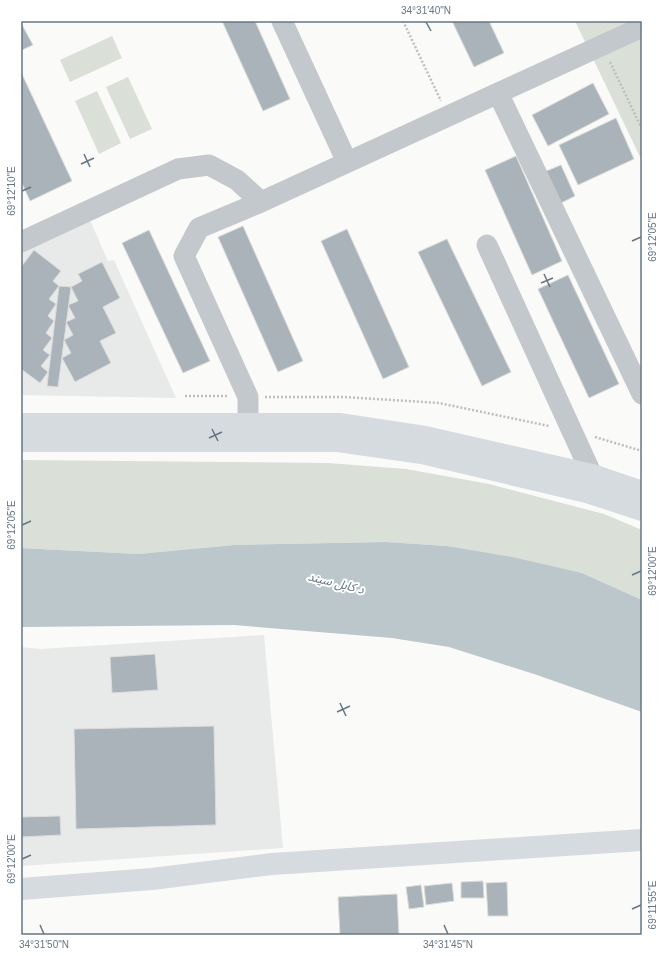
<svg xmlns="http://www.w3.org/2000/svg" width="663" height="956" font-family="Helvetica,'Noto Sans Arabic',sans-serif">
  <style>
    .built { fill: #e8e9e9 }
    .green { fill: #dadfd7 }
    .water { fill: #bbc7cb }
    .building { fill: #aab3b9; stroke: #dcdcda }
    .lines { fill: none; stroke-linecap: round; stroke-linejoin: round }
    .path { stroke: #bbbfc2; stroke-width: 2.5; stroke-dasharray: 2 2; stroke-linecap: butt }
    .minor { stroke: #c3c8cc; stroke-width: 21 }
    .major { stroke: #d6dbdf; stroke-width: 22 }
    .ticks { fill: none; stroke: #657683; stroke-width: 1.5 }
    .labels { text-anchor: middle; stroke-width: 4; stroke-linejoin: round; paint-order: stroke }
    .water-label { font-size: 12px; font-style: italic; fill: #60757c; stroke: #fff }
    .neatline { fill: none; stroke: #657683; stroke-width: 1.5 }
    .ticks-label { font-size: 10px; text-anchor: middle; fill: #657683 }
  </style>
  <rect width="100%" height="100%" fill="#fafaf8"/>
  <path class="built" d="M89,218l19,43 6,-1 62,138 -155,-3v-146z
    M264,635l19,213 -262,18v-219l19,2z"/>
  <path class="green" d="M575,21h67v140z
    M112,36l10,22 -52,24 -10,-22z
    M128,77l24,52 -22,10 -24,-52z
    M97,91l24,52 -22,11 -24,-53z
    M21,460l307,3 78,6 83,15 115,30 38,16v70l-60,-27 -135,-27 -61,-4 -152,3 -96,9 -117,-6z"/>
  <path class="water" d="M386,542l61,4 65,11 70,16 60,27v112l-105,-37 -88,-28 -57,-9 -158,-13 -213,2v-79l117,6 96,-9z"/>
  <path class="building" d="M222,21h33l35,78 -27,12z
    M452,21h37l15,32 -30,14z
    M21,23l12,22 -11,5 -1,-1z
    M21,72l51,109 -42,20 -9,-20z
    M593,83l16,31 -61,32 -16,-31z
    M616,118l18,41 -56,26 -19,-40z
    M516,156l46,105 -30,14 -47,-105z
    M561,165l14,31 -16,8 -15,-32z
    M243,226l60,135 -25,11 -60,-135z
    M347,229l62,138 -26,12 -62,-138z
    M149,230l61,131 -27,12 -61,-130z
    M447,239l64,133 -29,14 -64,-134z
    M34,250l27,21 -8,10 6,5 -10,13 7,5 -8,12 6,5 -8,12 6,5 -9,12 7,5 -9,11 7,6 -8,11 -19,-14v-102z
    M102,262l18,36 -17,9 13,26 -16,8 11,22 -36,19 -13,-24 9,-5 -7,-13 9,-5 -7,-13 9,-4 -7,-13 10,-4 -7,-14 11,-6 -4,-7z
    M568,275l51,109 -30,14 -51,-109z
    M59,286l12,1 -13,100 -11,-1z
    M155,654l3,36 -46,3 -2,-36z
    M214,726l2,99 -140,4 -2,-100z
    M60,816l1,19 -40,2v-20z
    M483,881l1,17h-23v-16z
    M507,882l1,34h-20l-2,-33z
    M452,883l2,18 -28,4 -2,-19z
    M421,885l3,22 -15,2 -3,-22z
    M397,894l2,41h-59l-2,-38z"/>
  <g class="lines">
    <path class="path" d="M403,21l38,80
      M610,62l32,67
      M185,396h43
      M265,397h79l95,6 110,23
      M595,437l47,14"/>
    <path class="minor" d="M282,21l65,141
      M498,93l144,301
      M21,242l157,-73 31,-4 28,15 24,22
      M487,245l105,230
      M248,425v-28l-64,-141 15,-28 62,-26 381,-175"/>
    <path class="major" d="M21,424h318l86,13 167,38 50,17
      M21,441h317l84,12 165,39 55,18
      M21,889l131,-10 120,-15 370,-24"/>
  </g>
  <path class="ticks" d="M426,22l5,9M84,154l6,13M81,164l13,-6M22,191l9,-4M632,241l9,-4M544,274l6,13M541,283l12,-5M212,429l6,12M209,438l13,-6M22,525l9,-4M632,575l9,-4M340,703l6,13M337,712l13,-6M22,859l9,-4M632,909l9,-4M40,925l4,9M444,925l4,9"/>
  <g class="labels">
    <g class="water-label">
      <text transform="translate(336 583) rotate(14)" y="4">د کابل سيند</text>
    </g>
  </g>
  <rect width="663" height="956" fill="none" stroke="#ffffff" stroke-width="44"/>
  <rect x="22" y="22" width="619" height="912" class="neatline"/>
  <g class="ticks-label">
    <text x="426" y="14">34°31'40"N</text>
    <text transform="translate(11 191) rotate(-90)" y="4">69°12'10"E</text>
    <text transform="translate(652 237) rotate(-90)" y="4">69°12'05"E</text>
    <text transform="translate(11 525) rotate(-90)" y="4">69°12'05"E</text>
    <text transform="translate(652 571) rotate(-90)" y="4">69°12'00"E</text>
    <text transform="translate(11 859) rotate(-90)" y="4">69°12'00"E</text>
    <text transform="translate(652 905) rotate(-90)" y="4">69°11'55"E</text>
    <text x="44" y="948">34°31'50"N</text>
    <text x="448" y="948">34°31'45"N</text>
  </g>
</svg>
